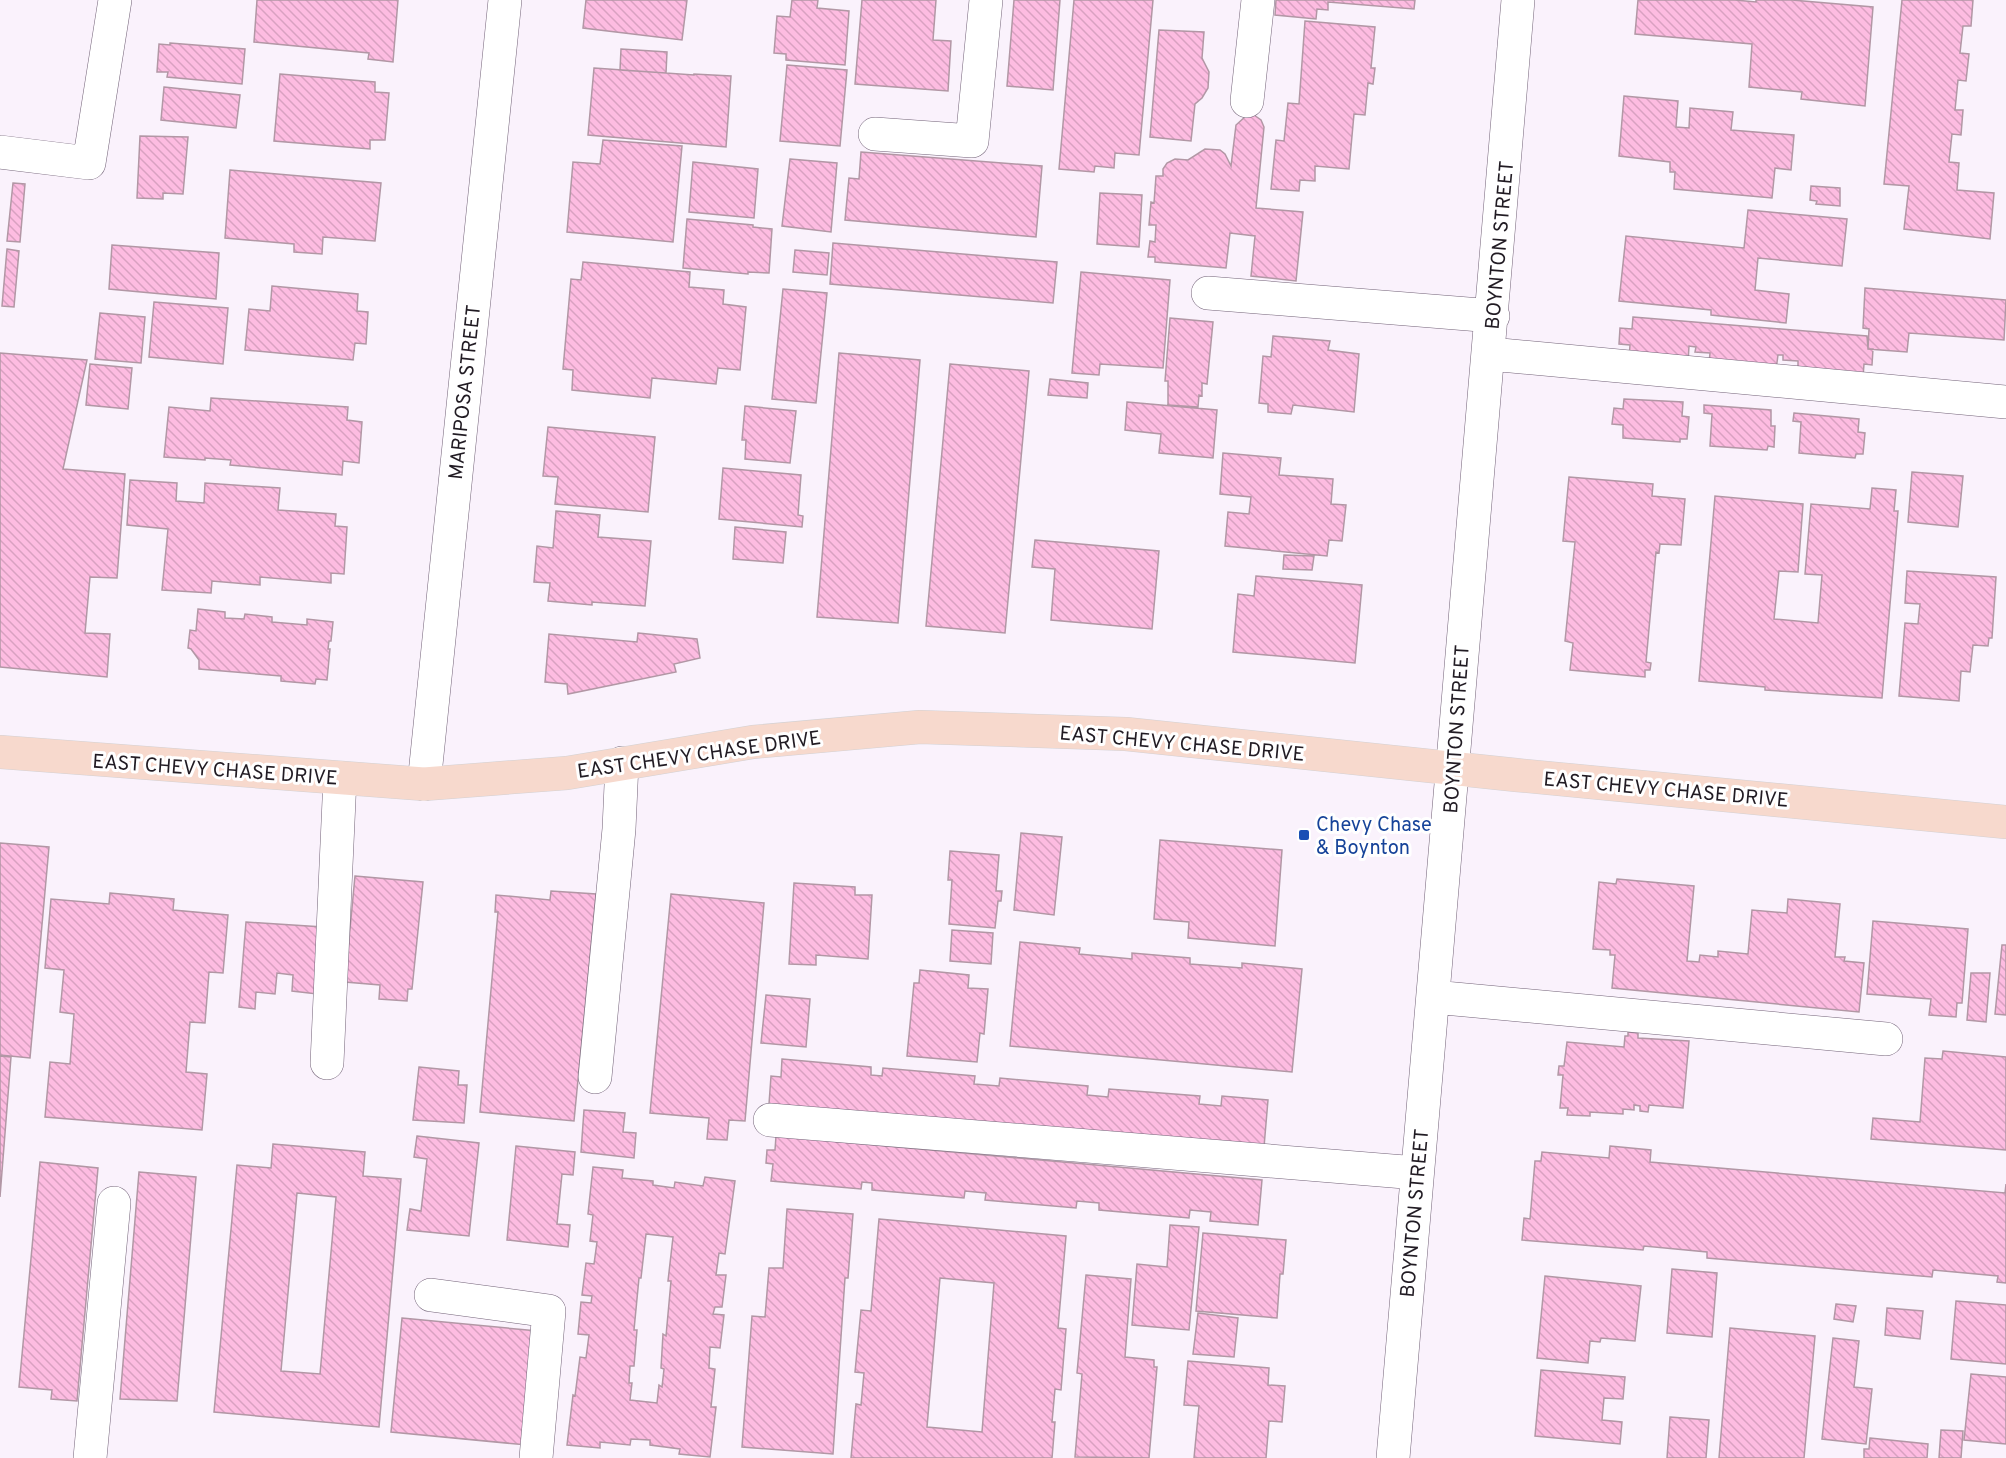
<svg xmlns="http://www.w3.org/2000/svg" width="2006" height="1458" font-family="Overpass,sans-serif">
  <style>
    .building { fill: url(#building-back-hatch); stroke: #b297a5; stroke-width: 1.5; fill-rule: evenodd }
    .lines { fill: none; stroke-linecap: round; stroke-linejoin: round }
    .minor-casing { stroke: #736378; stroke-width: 34 }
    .major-casing { stroke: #d3d1d3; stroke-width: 34 }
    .minor { stroke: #fff; stroke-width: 33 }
    .major { stroke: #f7d9cd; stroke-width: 33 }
    .transit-dot { fill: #1a4fb4; stroke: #fff; stroke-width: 2 }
    .labels { text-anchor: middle; stroke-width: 6; stroke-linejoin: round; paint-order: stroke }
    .street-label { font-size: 20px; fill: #211b23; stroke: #fff }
    .transit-label { font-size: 20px; fill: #164399; stroke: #fff; text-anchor: start }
  </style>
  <defs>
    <pattern id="building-back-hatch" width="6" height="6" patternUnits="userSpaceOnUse" patternTransform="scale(1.5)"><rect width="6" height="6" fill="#fdbce1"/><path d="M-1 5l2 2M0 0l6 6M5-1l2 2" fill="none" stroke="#d9a1c1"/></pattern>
  </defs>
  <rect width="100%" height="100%" fill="#faf2fc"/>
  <path class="building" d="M257,0h141l-5,62 -25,-3 1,-6 -115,-11z
    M586,0h101l-5,40 -99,-12z
    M792,0h26l-1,8 32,3 -4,54 -59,-5v-6l-12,-1 3,-37 13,1z
    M862,0h74l-3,40 18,1 -3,50 -93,-7z
    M1014,0h46l-7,90 -46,-4z
    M1074,0h79l-14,155 -24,-2 -1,15 -19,-2 -1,6 -35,-3z
    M1276,0h139l-1,9 -86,-7v8l-11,-1 -1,10 -41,-4z
    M1638,0h97l21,2v-2h36l81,7 -8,99 -64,-7 1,-7 -53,-5 3,-43 -117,-10z
    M1902,0h71l-2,26h-8l-3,27 9,1 -3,27 -8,-1 -3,30h8l-2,25 -9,-1 -3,28 10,1 -2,27 37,3 -4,46 -86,-10 5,-43 -25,-2z
    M1305,21l70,6 -4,41h4l-2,16 -5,-1 -3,32 -11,-1 -5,55 -34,-3v15l-15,-1 -1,11 -28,-2 5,-49 8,1 4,-38 11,1z
    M1159,30l45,2 -2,26 7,14 -1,16 -6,10 -7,6 -4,37 -41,-4z
    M170,43l75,6 -3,35 -75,-7 1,-5h-11l2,-28 11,1z
    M621,49l46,3 -1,21 -46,-3z
    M787,65l60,5 -7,76 -60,-5z
    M594,68l100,7v-1l37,2 -5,71 -138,-12z
    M280,74l95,8v10l14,1 -4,47h-15v9l-96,-8z
    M164,87l76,8 -4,33 -75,-8z
    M1624,96l54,5 -2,26 13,1 1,-20 43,4 -2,18 63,5 -3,35 -16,-2 -3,30 -98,-9 1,-17h-5v-10l-51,-6z
    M1254,115l7,5 3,7 -8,81 47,4 -7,69 -45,-5 4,-40 -25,-3 -4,35 -71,-6v-5h-7l2,-16 5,1 1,-17h-7l2,-23 3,1 2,-27h7v-7l4,-6 8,-4 13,1 17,-11 15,1 5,4 6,12 5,-41 10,-9z
    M140,136l48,1 -5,57 -20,-1v6l-26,-1z
    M603,140l79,6 -9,96 -106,-10 6,-70 27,2z
    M861,152l181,14 -6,71 -191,-17 4,-42 10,1z
    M790,159l47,4 -6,69 -49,-6z
    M693,162l65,7 -4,49 -65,-6z
    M230,170l151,13 -6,58 -52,-4 -1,17 -28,-2v-8l-69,-6z
    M13,183l12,1 -5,58 -13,-1z
    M1811,186l29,2v18l-24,-2 1,-3 -7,-1z
    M1100,193l42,2 -3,52 -42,-3z
    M1748,210l99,9 -5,47 -84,-8 -3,32 34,4 -3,29 -75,-8v-5l-92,-9 7,-65 118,12z
    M687,219l66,6v2l19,2 -3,44 -21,-1v2l-65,-6z
    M833,243l224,19 -4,41 -223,-19z
    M112,245l107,8 -3,46 -107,-10z
    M7,249l12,2 -5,56 -12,-1z
    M795,250l34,3 -2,22 -34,-3z
    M583,262l107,10 -1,15 35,3 -1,14 23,3 -6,63 -22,-2 -2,16 -64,-6 -2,20 -78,-8 1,-20 -10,-1 8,-90 10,1z
    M1081,272l89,8 -7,88 -63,-4 -1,11 -27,-2z
    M272,286l86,8 -1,17 11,1 -2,32 -11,-1 -2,17 -108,-10 4,-41 21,2z
    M1865,288l141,12 -2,40 -95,-7 -2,19 -39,-3 1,-20 -6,-1z
    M783,289l44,4 -11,110 -44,-4z
    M154,302l74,6 -5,56 -74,-7z
    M100,313l45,4 -4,46 -46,-4z
    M1633,317l234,19 1,13h5l-1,16 -8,-1 -1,13 -65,-7v-9l-15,-1v-5h-5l-2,15 -67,-6 1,-11 -15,-1 1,-5 -7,-1 -1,16 -59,-4 1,-13 -11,-1 1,-16 12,1z
    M1170,318l43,4 -6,62 -5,-1v13l-3,-1 -1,12 -30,-2v-24h-3z
    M1273,336l57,5 -2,9 31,4 -5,58 -61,-7 -2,9 -23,-2v-8l-9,-1 4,-47 8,1z
    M0,353l87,7 -24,109 62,5 -8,104 -27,-1 -5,56 25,1 -3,43 -107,-10z
    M839,353l81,7 -22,263 -81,-6z
    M90,364l42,4 -4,41 -42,-4z
    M950,364l79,7 -24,262 -79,-7z
    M1050,379l38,4 -1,15 -39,-3z
    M211,398l137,9 -1,13 15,2 -3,41 -16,-2 -1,14 -112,-10 1,-5 -26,-2v2l-41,-3 5,-50 41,4z
    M1624,399l59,3 -1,14 7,1 -2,22h-7v3l-57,-4v-13l-11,-1 2,-16 9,1z
    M1127,402l90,8 -4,48 -54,-5 2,-19 -36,-4z
    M1704,405l67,5v16h4l-1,21 -6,-1 -1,4 -57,-4 2,-32 -8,-1z
    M745,406l51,5 -6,52 -45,-4 1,-19h-4z
    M1794,413l65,6 -1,13 7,1 -2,21h-7l-1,4 -56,-5 2,-31 -8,-1z
    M548,427l107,10 -7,75 -93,-8 3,-27 -15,-1z
    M1223,453l58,5 -2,17 54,4 -2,25 15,1 -4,36 -13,-1 -2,16 -102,-10 3,-34 21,2 2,-17 -31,-3z
    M723,468l78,7 -3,40 5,1 -1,11 -83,-8z
    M1912,472l51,4 -5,51 -50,-5z
    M1569,477l84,7 -1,12 33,3 -4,46 -21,-1 -1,9 -3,-1 -10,110 5,1 -1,7h-5v7l-75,-7 3,-27 -8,-2 10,-99 -12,-1z
    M130,480l47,3 -1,18 28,2 1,-20 75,5 -2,22 58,4 -1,12 12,1 -3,47 -13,-1v10l-71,-6v8l-48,-4 -1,12 -49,-3 6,-61 -41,-4z
    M1872,488l24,2 -2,21h4l-16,187 -117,-8v-3l-66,-6 16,-185 88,8 -5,68 -19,-1 -5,48 44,4 4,-48 -17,-1 6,-70 59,5z
    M556,511l44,4 -2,22 53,4 -6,65 -53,-4v3l-44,-4 2,-18 -16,-1 3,-36 16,2z
    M735,527l51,5 -3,31 -50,-4z
    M1035,540l124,11 -7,78 -101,-9 4,-51 -23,-2z
    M1284,555l30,1 -2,14 -29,-1z
    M1907,571l89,6 -4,61h-3l-1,8 -15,-1 -3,27 -9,-1 -2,30 -60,-5 6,-73 13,1 2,-20 -15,-1z
    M1256,576l106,9 -7,78 -122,-11 5,-58 16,2z
    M198,609l27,3v6l19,1 1,-5 27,3v5l35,3v-6l26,3 -2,19h-2l-1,8h2l-3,31 -11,-1 -1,5 -34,-3v-5l-82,-7v-9l-8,-11 -3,-1 2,-18 6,1z
    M638,633l59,6 3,19 -26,6 2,8 -108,22 -1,-10 -22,-2 4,-48 88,8z
    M1021,833l41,4 -8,78 -40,-5z
    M1160,840l122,10 -7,96 -87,-8 1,-16 -35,-3z
    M0,843l49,4 -19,211 -30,-3z
    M950,851l49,4 -3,36h6l-1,10h-3l-3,27 -46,-4 3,-44h-4z
    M355,876l68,6 -11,107h-4l-1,12 -28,-2 1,-14 -35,-3z
    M1617,879l77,7 -7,75 12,1 1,-7 18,2v-6l30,3 4,-44 35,3 1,-14 52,5 -5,53h10l-1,4 20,2 -5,49 -247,-24 3,-33h-5v-5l-17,-1 6,-67 17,2z
    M794,883l61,4v8h17l-4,64 -52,-4v10l-27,-1z
    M551,891l45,3 -22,227 -94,-9 18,-200h-3l1,-17 54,5z
    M110,893l64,6 -1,11 55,5 -5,58 -14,-1 -4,51 -15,-1 -4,50 21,2 -5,56 -157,-13 5,-55 20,2 4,-50 -14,-2 4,-42 -19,-2 6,-69 58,5z
    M671,894l93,9 -19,218 -16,-1 -2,20 -20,-1 2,-21 -59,-5z
    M1873,921l95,8 -6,74h-5l-1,14 -27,-2 2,-16 -64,-5z
    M246,922l77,5 -6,67 -25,-3 1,-16 -16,-2 -2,21 -19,-2 -1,17 -16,-2z
    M952,930l41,3 -2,31 -41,-3z
    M1020,942l60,6 -1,6 53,5v-6l58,5v6l52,4v-5l60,6 -10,103 -282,-26z
    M2002,945h4v70l-11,-1z
    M920,970l49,5 -1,13 20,1 -4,45 -4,-1 -3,29 -70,-6 7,-73h5z
    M1971,973h19l-4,49 -19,-2z
    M766,995l44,4 -4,48 -45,-4z
    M1628,1032l10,1v5l51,3 -6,67 -34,-3 -1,7 -8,-1v-5l-6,-1v5l-11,-1v5l-33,-2v4l-23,-1 1,-7h-8l3,-33h-5l1,-9h5l3,-24 57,5 1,-11h3z
    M1943,1051l63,6v93l-135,-11 2,-21 47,4 5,-64 17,1z
    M0,1056l11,1 -11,140z
    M782,1059l89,8v8l11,1 1,-8 92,8 -1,8 25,2 1,-8 88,8 -1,9 21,2 1,-8 91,7 -1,8 22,2 1,-10 46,4 -4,47 -495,-43 2,-28 10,1z
    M419,1067l40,4 -1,14h9l-3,38 -51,-3z
    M584,1110l41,3 -2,19 13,1 -2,25 -53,-6z
    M417,1136l62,7 -10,93 -62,-6 3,-21 11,2 6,-52 -13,-2z
    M776,1136l486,44 -4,45 -48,-4 1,-9 -21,-2 -1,8 -90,-8v-7l-22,-2 -1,7 -91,-8 1,-7 -21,-2 -1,7 -92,-8v-7l-10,-1 -1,7 -90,-8 2,-17 -7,-1 1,-13h8z
    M273,1144l92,8 -2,24 38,3 -22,248 -165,-15 23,-247 34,3zM297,1193l39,4 -16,177 -39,-3z
    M516,1146l59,6 -2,23 -11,-1 -5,50 13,1 -2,22 -61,-7z
    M1610,1146l41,4 -1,12 355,31 1,-9v99l-9,-1 1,-6 -65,-6 -1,7 -225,-19v-6l-63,-6 -1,4 -121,-10 2,-22 6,1 5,-58h6l1,-9 67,6z
    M40,1162l58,6 -21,233 -26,-2 1,-9 -33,-3z
    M593,1167l30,3 -1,8 31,3v4l21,3 1,-6 28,4 2,-9 30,4 -10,73 -6,-1 -3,22h10l-4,32h-7l-2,7 11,1 -4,33 -10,-1 -1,21 6,1 -4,38h5l-6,50 -31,-3 1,-5 -30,-4v-5l-19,-1 -1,6 -30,-3v6l-33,-3 6,-50 2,1 5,-39 6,1 3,-23 -11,-1 3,-32 10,1 1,-7 -10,-1 4,-32 8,1 3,-22 -7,-1 3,-26 -5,-1zM646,1234l27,3 -5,44h3l-5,55 -3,-2 -2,34 3,1 -2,18 -3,-2 -2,18 -27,-3 2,-17h-3l1,-17h4l3,-36h-3l5,-52h2z
    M139,1172l57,5 -19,224 -57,-2z
    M787,1209l66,5 -5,64h-3l-12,176 -91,-7 10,-131 13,1 4,-49h14z
    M879,1219l187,17 -8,92 8,1 -5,61 -6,-1 -3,33h3l-3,36h-201l5,-54 5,1 3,-32 -9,-1 6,-62 10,1zM940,1278l54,5 -12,149 -55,-5z
    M1170,1225l29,2 -10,103 -57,-5 5,-61 30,3z
    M1203,1233l83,7 -3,34h-3l-3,44 -81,-7z
    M1672,1269l45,4 -5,64 -45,-4z
    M1086,1275l45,4 -6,78 29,3v7h3l-8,91 -74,-1 7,-83 -5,-1z
    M1545,1276l96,10 -6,55 -34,-3 -1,4 -10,-1 -2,22 -51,-5z
    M1956,1301l50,4v59l-55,-5z
    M1836,1304l20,2 -3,16 -19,-3z
    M1887,1308l36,3 -3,28 -35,-4z
    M1198,1313l40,5 -4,39 -41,-3z
    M402,1318l136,13 -11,114 -136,-13z
    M1730,1328l85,8 -11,122h-85z
    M1833,1338l26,3 -5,46 18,2 -6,55 -44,-5z
    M1188,1361l81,7 -1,17 17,1 -3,36 -13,-1 -3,37h-72l5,-52 -15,-1z
    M1541,1370l84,7 -2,22 -19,-1 -2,22 20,2 -2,22 -85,-8z
    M1971,1374l35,3v67l-42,-4z
    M1670,1417l39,3 -3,38h-39z
    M1941,1430l22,1 -2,27h-22z
    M1870,1438l58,6 -1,14h-63v-9h5z"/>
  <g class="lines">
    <g class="minor-casing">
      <path id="minor" d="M1247,101l11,-101
        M875,134l97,7 14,-141
        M0,152l89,11 26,-163
        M1208,293l285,23
        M1490,354l516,48
        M424,784l81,-784
        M1433,997l453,42
        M327,1063l13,-285
        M595,1077l24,-248 3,-66
        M770,1120l647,53
        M431,1295l118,16 -13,147
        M90,1458l24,-255
        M1393,1458c40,-486 86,-972 125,-1458"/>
    </g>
    <g class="major-casing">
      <path id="major" d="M0,752l424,32 143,-11 186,-31 167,-15 206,7 390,41 490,47"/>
    </g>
    <use href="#minor" class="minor"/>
    <use href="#major" class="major"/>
  </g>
  <rect class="transit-dot" x="1298" y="829" width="12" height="12" rx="3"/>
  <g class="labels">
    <g class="street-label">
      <text transform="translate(1499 245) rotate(-85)" y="7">BOYNTON STREET</text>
      <text transform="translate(464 392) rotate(-84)" y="7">MARIPOSA STREET</text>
      <text transform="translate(1456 729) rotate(-86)" y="7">BOYNTON STREET</text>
      <text transform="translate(1182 743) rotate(5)" y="7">EAST CHEVY CHASE DRIVE</text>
      <text transform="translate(699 754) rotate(-8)" y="7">EAST CHEVY CHASE DRIVE</text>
      <text transform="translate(215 769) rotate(4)" y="7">EAST CHEVY CHASE DRIVE</text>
      <text transform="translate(1666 789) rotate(5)" y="7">EAST CHEVY CHASE DRIVE</text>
      <text transform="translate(1414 1213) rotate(-85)" y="7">BOYNTON STREET</text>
    </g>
    <g class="transit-label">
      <text x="1316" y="831">Chevy Chase<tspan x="1316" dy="23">&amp; Boynton</tspan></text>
    </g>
  </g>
</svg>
